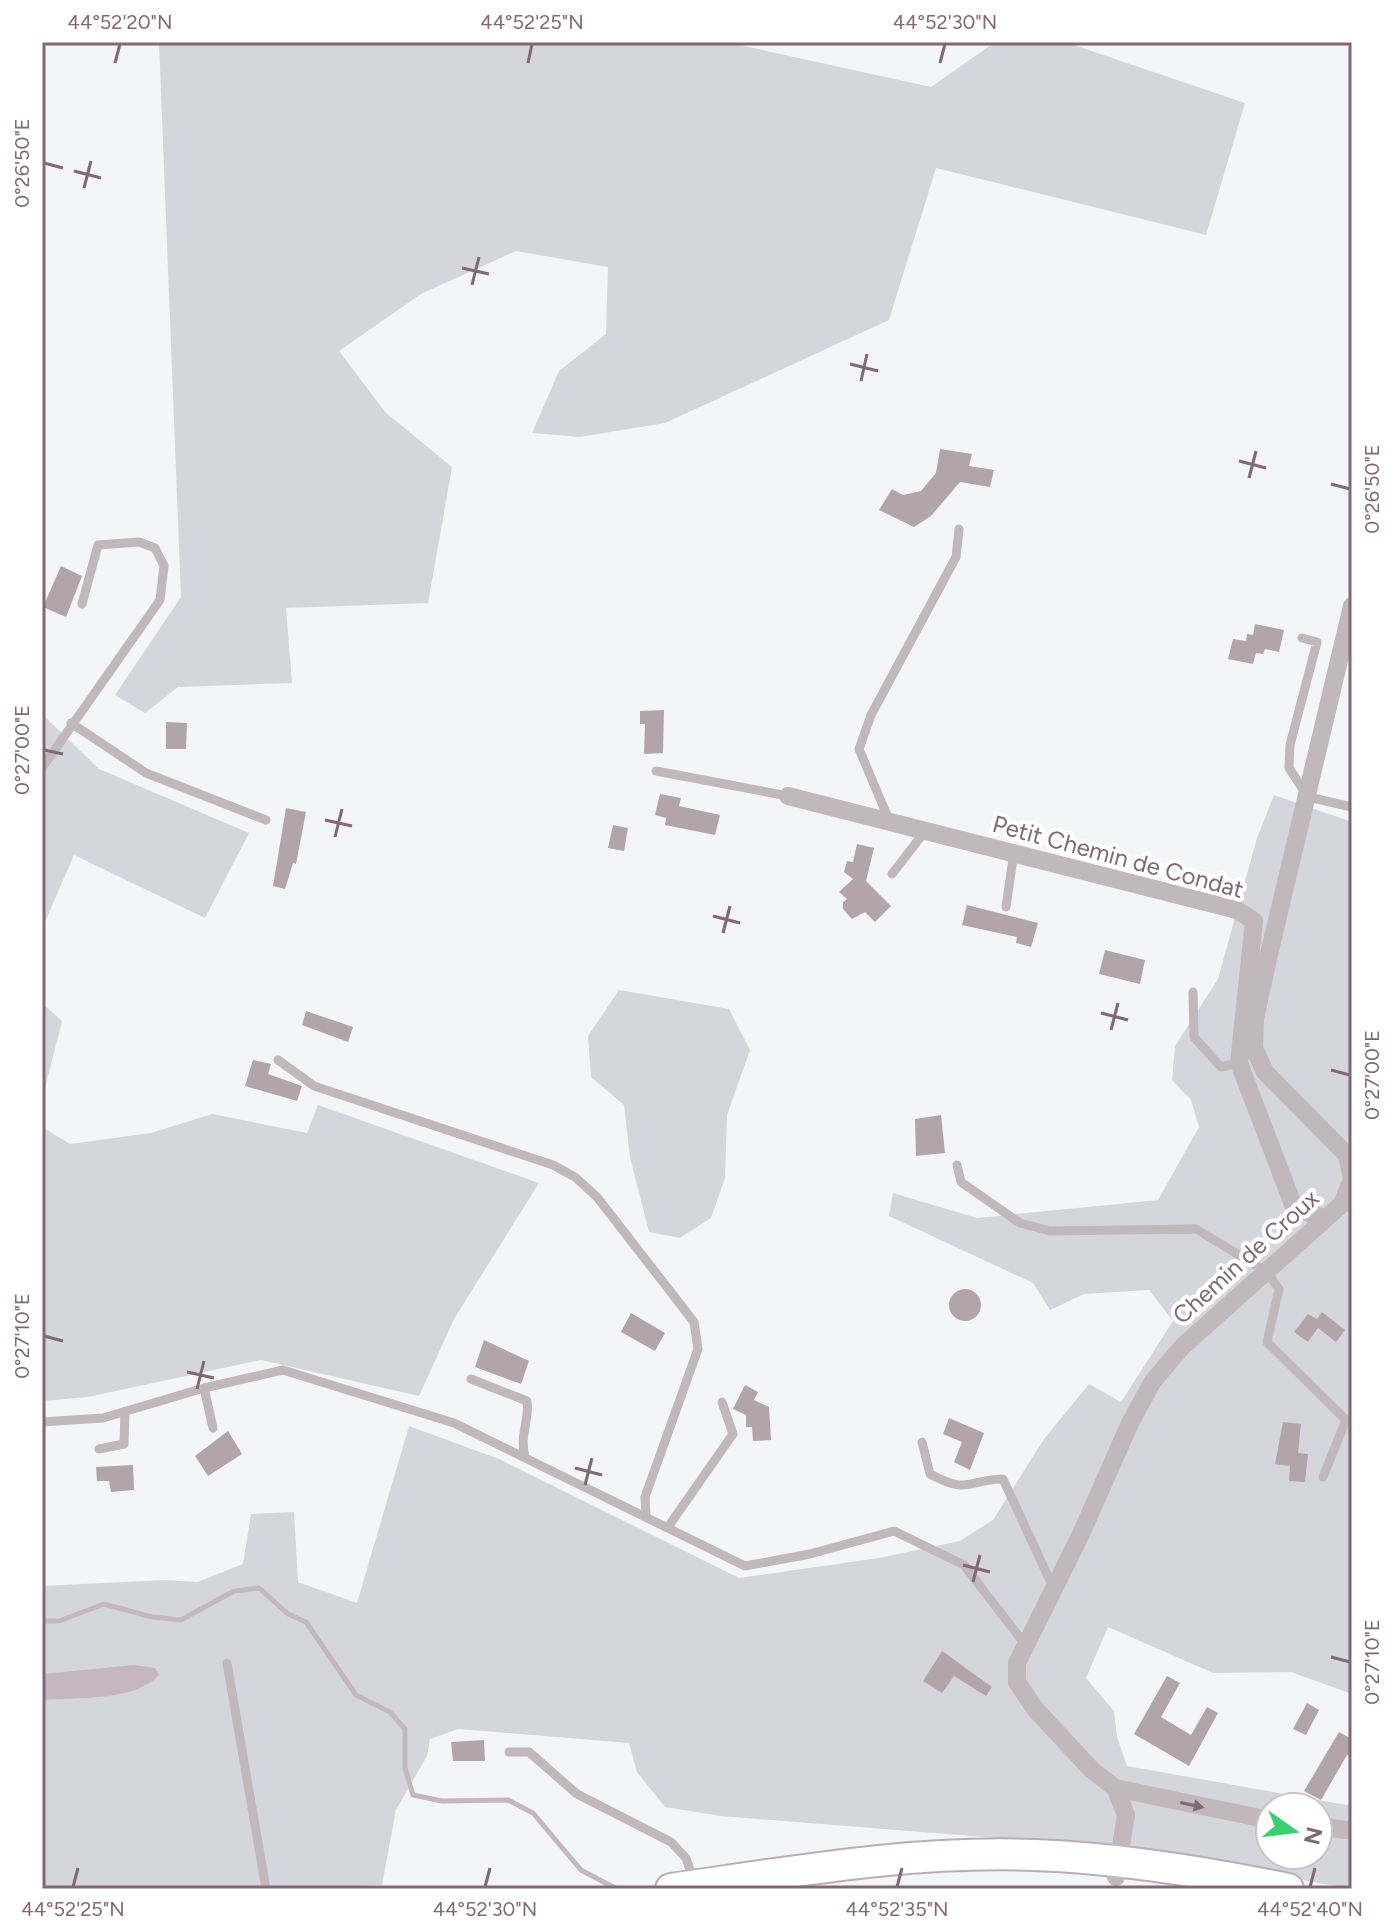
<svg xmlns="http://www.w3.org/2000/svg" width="1394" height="1931" font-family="Figtree,sans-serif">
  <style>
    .green { fill: #d5d6dc; fill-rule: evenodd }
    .water { fill: #c5b7bf }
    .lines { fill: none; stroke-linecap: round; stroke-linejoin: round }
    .stream { stroke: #c5b7bf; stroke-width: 5 }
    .building { fill: #b1a5aa }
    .primary-casing { stroke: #b7afb2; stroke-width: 34 }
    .service { stroke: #c0b8bb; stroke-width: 9 }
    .minor { stroke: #c0b8bb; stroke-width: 18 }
    .primary { stroke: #fff; stroke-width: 30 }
    .oneway { fill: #816872 }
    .ticks { fill: none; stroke: #816872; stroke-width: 3 }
    .labels { text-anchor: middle; stroke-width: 8; stroke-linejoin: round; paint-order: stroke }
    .street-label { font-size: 24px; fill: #816872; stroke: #fff }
    .neatline { fill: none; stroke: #816872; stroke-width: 3 }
    .ticks-label { font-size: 20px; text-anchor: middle; fill: #816872 }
  </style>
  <rect width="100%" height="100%" fill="#f3f5f6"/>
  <path class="green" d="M159,42h567l205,45 64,-45h70l180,61 -39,132 -270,-67 -47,152 -224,103 -85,14 -48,-4 27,-62 47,-37 2,-67 -92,-16 -95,43 -82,57 46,61 67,55 -24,136 -142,5 6,75 -114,4 -33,26 -30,-18 66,-98z
    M42,714l57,55 150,64 -44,85 -131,-63 -32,74z
    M1274,795l78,27v872l-61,-22 -78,1 -105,-46 -22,51 28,33 3,26 10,29 225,40v83l-207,-37 -72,-8 -352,-28 -56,-9 -28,-35 -8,-29 -171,-14 -28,10 -3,17 -31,54 -14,75 -99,4h-241v-303l123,-6 33,2 45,-18 8,-50 43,-2 4,70 59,21 52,-177 90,33 240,119 140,-20 81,-17 33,-21 51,-81 45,-55 32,18 52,-81 -24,-31 -65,4 -34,16 -17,-27 -144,-67 4,-23 84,25 181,-18 41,-73 -8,-27 -19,-20 3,-34 43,-67 39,-141zM1270,1807h48v48h-48z
    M619,990l110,19 21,41 -23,65 -2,63 -14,40 -31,20 -31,-6 -19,-75 -6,-52 -33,-28 -3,-41z
    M42,1003l20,18 -20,79z
    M318,1105l221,78 -85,136 -35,77 -158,-36 -173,37 -46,4v-274l28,17 81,-11 61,-19 95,19z"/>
  <path class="water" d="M134,1665l21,3 4,7c-25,27 -82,22 -117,25v-26z"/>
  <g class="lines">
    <path class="stream" d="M42,1621h17l45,-17 48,13 29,3 53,-29 25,-3 29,26 18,8 50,73 34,17 15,17v39l8,27 29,6 66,-1 25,13 48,57 36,19"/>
  </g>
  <path class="building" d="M940,449l32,5 -3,12 25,4 -4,17 -30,-5 -29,34 -17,11 -35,-17 13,-21 11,6 18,-4 15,-18z
    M61,566l21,10 -16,41 -23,-10z
    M1255,624l29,6 -5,22 -14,-3 -2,5 -7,-1 -3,11 -25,-5 5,-20 13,2 1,-7 6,1z
    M664,710l-1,43 -19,1 1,-30h-5v-13z
    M166,722l21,1 -1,26h-20z
    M660,794l21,4 -2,8 41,9 -5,20 -50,-10 1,-7 -11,-3z
    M286,808l20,4 -10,52 -3,-1 -8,26 -12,-3z
    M613,825l15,3 -4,23 -16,-3z
    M857,844l17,4 -8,33 25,25 -16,16 -10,-10 -13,7 -9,-10v-7l4,-3 -8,-7 14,-13 -9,-7 3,-11 6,1z
    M967,905l71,18 -7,24 -15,-4 1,-6 -55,-12z
    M1105,950l40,10 -5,24 -41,-10z
    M306,1011l47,16 -5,15 -46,-17z
    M253,1060l18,4 -3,10 34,12 -5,15 -52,-15z
    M941,1115l4,38 -29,3 -1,-37z
    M949 1305a16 16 0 1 1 32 0a16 16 0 1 1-32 0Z
    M1322,1312l23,18 -9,12 -18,-14 -10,14 -14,-10 14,-18 9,5z
    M631,1313l34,20 -10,18 -34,-19z
    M484,1340l45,21 -8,23 -46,-17z
    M745,1385l13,7 -4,8 15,7 2,33 -18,1 -1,-14h-6v-12l-13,-6z
    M949,1418l35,15 -14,37 -16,-8 8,-20 -19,-8z
    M1283,1422l18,2 -3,29 10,1 -3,28 -16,-1 1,-15 -15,-2z
    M228,1431l14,23 -34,22 -13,-20z
    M133,1465l1,25 -23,2 -2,-11h-12l-1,-14z
    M942,1651l50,36 -6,9 -32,-20 -12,17 -19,-12z
    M1167,1676l13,7 -19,34 30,18 16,-28 11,6 -29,53 -55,-32z
    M1307,1703l12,7 -13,25 -13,-6z
    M1339,1732l13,7v18l-5,-2 -26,45 -17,-9z
    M484,1740l1,21h-32l-2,-19z"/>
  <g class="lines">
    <g class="primary-casing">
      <path id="primary" d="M671,1889c120,-17 242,-39 364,-34 84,3 170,17 253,34"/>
    </g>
    <path class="service" d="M1302,638l15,4 -27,103 -1,23 19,29 44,10
      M71,723l75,50 120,47
      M42,768l118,-168 4,-34 -9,-18 -16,-6 -41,3 -16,59
      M656,771l132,25
      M889,820l-30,-71 12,-34 85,-158 3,-28
      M892,874l34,-44
      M1006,907l8,-55
      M1193,992l1,45 27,30 18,-4
      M278,1060l36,26 239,79 22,12 22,20 97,125 4,27 -53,148 1,19
      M957,1165l4,17 59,41 30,8 146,-2 71,43 12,17 -12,53 79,78 -23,57
      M471,1379l56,22c3,22 -8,31 -2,57
      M204,1388l9,40
      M42,1422l61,-4 101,-30 79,-18 171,53 291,143 65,-12 84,-23 70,34 63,82
      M922,1442l8,32c39,21 36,6 73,5l50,108
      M99,1449l25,-5 1,-33
      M668,1527l65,-93 -11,-32
      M227,1663l39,226
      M509,1752h20l48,42 94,48 15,16 8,24"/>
    <path class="minor" d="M788,796l449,114 17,11 -15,142 55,144 31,12
      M1115,1788l155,32
      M1318,1826l34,5
      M1116,1877l10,-62 -11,-27 -23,-18 -57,-61 -18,-27v-19l64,-129 49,-111 23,-42 30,-35 159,-142 10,-25 -5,-24 -82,-83 -11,-24 1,-29 14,-65 83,-348"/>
    <use href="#primary" class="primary"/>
  </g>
  <defs><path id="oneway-solid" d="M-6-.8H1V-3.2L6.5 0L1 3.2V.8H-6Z" transform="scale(2)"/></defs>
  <use class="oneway" href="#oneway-solid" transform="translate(1192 1805) rotate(12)"/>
  <path class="ticks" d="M115,63l5,-19M528,63l4,-19M940,63l5,-19M44,163l19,5M74,171l27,7M84,188l7,-27M462,268l27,6M472,285l7,-28M850,364l28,7M861,381l6,-27M1239,461l27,7M1249,478l7,-27M1331,484l19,5M44,750l19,4M325,820l27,6M335,837l7,-28M713,916l27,7M723,933l7,-27M1101,1013l27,7M1111,1030l7,-27M1331,1070l19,5M44,1336l19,5M187,1372l27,6M197,1389l7,-28M575,1468l27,7M585,1485l7,-27M963,1565l27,7M973,1582l7,-27M1331,1657l19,5M73,1887l5,-19M485,1887l5,-19M897,1887l5,-19M1310,1887l5,-19"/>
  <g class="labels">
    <g class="street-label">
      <text transform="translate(1118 857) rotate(15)" y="8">Petit Chemin de Condat</text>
      <text transform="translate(1246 1257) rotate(-42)" y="8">Chemin de Croux</text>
    </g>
  </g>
  <rect width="1394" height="1931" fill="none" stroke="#ffffff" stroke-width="88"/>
  <g transform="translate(1294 1831) rotate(104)"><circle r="38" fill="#ffffff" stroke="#cdc3c7" stroke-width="2"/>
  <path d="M0-6L14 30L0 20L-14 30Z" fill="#3acf73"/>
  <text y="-12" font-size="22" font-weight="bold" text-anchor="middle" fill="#816872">N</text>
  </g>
  <rect x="44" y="44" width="1306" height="1843" class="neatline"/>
  <g class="ticks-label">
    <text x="120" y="29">44°52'20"N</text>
    <text x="532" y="29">44°52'25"N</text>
    <text x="945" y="29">44°52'30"N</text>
    <text transform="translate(22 163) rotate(-90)" y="7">0°26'50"E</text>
    <text transform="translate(1372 489) rotate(-90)" y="7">0°26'50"E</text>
    <text transform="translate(22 750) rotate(-90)" y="7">0°27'00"E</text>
    <text transform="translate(1372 1075) rotate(-90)" y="7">0°27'00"E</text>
    <text transform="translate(22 1336) rotate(-90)" y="7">0°27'10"E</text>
    <text transform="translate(1372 1662) rotate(-90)" y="7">0°27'10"E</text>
    <text x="73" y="1916">44°52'25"N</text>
    <text x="485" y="1916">44°52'30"N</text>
    <text x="897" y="1916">44°52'35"N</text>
    <text x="1310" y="1916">44°52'40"N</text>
  </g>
</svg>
